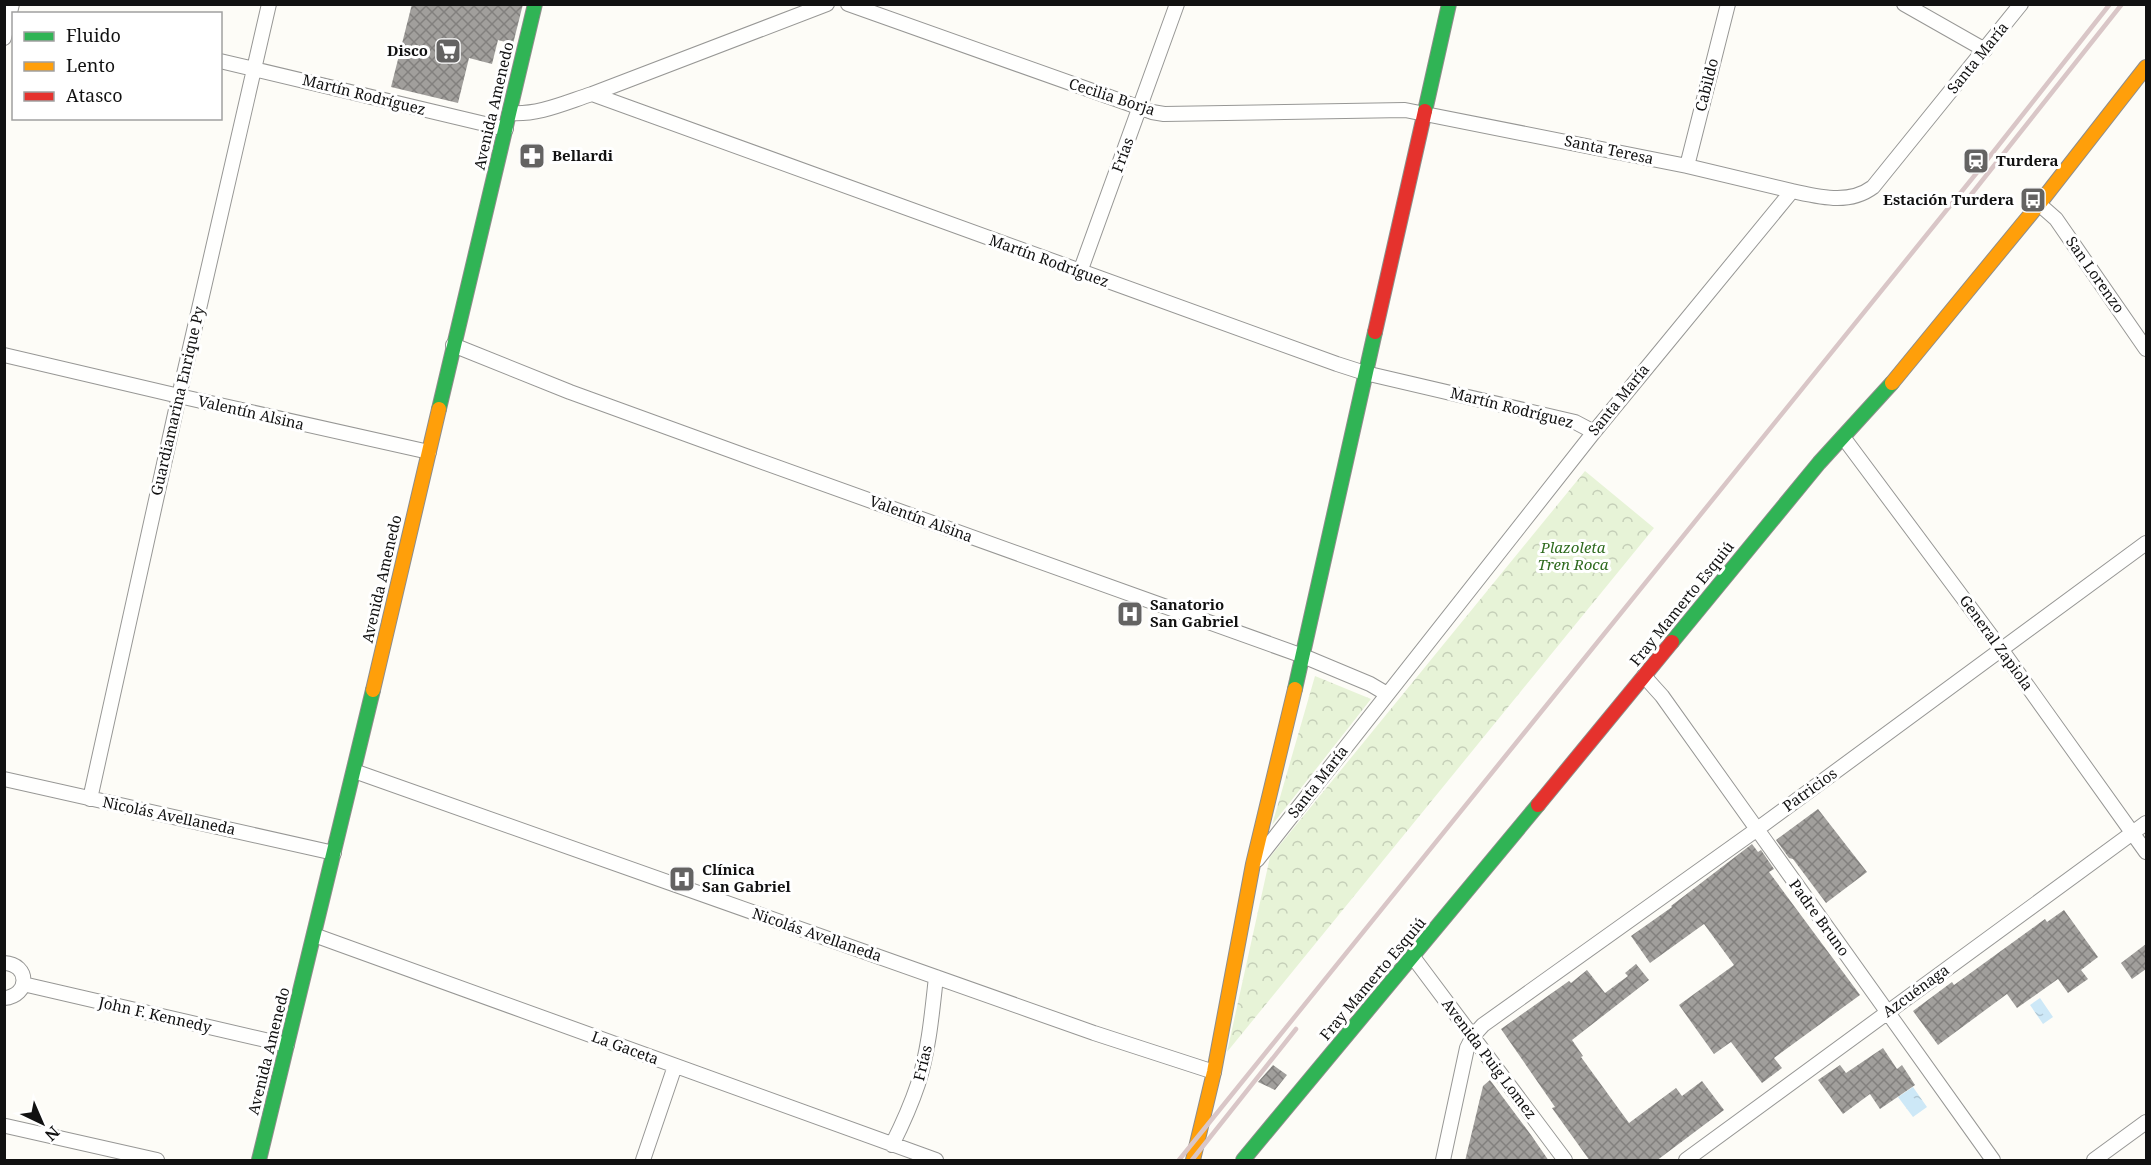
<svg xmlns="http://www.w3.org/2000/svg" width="2151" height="1165" font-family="'Noto Serif',serif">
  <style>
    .park { fill: url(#park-crowns) }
    .water { fill: url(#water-ripples) }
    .building { fill: url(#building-cross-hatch) }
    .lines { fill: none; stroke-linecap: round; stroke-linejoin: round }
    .street-casing { stroke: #979795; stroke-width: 16 }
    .fast-casing { stroke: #8e8d8b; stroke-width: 16 }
    .slow-casing { stroke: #8e8d8b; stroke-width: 16 }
    .jam-casing { stroke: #8e8d8b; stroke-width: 16 }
    .street { stroke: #fffffe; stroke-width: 14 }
    .fast { stroke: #30b455; stroke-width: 14 }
    .slow { stroke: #ff9f0a; stroke-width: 14 }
    .jam { stroke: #e5322d; stroke-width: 14 }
    .rail { stroke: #d9c6c7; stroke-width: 4.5 }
    .labels { text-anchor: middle; stroke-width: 6; stroke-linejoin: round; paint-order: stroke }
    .poi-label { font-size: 15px; font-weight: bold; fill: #111; stroke: #fff; text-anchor: start }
    .street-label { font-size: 15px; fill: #111; stroke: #fff }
    .park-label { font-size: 15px; font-style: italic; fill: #2f6b1f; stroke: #fff }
  </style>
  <defs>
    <pattern id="park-crowns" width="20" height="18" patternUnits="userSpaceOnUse" patternTransform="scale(1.5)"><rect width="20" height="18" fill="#e7f3d7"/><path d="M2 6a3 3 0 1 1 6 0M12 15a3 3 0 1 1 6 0" fill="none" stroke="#c5cfb8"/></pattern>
    <pattern id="water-ripples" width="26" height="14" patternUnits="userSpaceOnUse" patternTransform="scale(1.5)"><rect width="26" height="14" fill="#cde8f7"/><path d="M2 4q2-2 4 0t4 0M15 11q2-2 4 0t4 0" fill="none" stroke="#afc6d3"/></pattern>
    <pattern id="building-cross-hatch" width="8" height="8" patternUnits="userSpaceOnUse" patternTransform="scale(1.5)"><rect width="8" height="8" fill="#a19f9c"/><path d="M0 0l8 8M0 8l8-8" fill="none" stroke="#82807e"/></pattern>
  </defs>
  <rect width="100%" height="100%" fill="#fdfcf7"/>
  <path class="park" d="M1585,471l69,57 -427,524 43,-195z
    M1315,676l56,23 -99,126z"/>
  <path class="water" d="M2040,998l13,19 -10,7 -13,-19z
    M1913,1087l14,20 -14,10 -15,-20z"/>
  <path class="building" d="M412,4h111l-10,40 -15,-4 -6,24 -23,-6 -11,45 -67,-16z
    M1818,809l49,63 -41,31 -33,-44 -4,-1 -13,-18z
    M1752,844l6,8 3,-2 13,19 -5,3 91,123 -86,63 8,10 -20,15 -31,-41 -17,12 -35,-49 55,-40 -30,-41 -54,39 -19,-27 41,-29 -1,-1z
    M2064,910l34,47 -17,13 7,9 -20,14 -10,-14 -41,29 -10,-14 -69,51 -25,-34 39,-29 2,3 91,-66 2,3z
    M2146,944v25l-14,10 -11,-16z
    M1636,964l13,16 -77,60 11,16 -2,1 48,66 47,-35 6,8 20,-15 22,29 -68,51h-66l-38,-53 3,-1 -54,-78 68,-48 2,2 16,-13 18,23 23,-17 -3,-3z
    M1883,1048l14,21 5,-4 13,20 -35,24 -10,-15 -27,20 -25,-34 22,-15 6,8z
    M1273,1065l14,10 -12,15 -17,-8z
    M1490,1080l41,55 18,26h-84l18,-75z"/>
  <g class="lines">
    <g class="street-casing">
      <path id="street" d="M848,4l304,108 12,2 241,-4 282,56 105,25
        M1904,4l81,46
        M4,38l8,-34
        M220,61l286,68
        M592,94l235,-90
        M510,113c29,2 54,-10 82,-19l745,270 28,9 210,49 19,10
        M1687,166l41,-162
        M2039,204l17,15 90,130
        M1080,272l97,-268
        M453,345l117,47 176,64 557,200 67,28 17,10
        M4,355l175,41 250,56
        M1843,437l158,212 145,203
        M1644,676l18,20 331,464
        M354,771l740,262 120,39
        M4,779l330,74
        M90,799l89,-403 90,-392
        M1257,860l337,-428 198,-241c28,6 57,14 81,-4l148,-183
        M314,935l622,225
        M1413,957l152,203
        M4,963c26,1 26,33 0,35
        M23,984l264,61
        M6,1126l151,34
        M892,1145c10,-20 19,-40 26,-61 11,-35 14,-71 18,-107
        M643,1160l32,-94
        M1443,1160l24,-112 6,-12 10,-11 273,-195 390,-287
        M1686,1160l460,-337
        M2094,1160l52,-38"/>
    </g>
    <g class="fast-casing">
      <path id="fast" d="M1425,111l24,-107
        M439,409l96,-405
        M1672,642l147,-179 73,-80
        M1295,689l80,-357
        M259,1160l114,-470
        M1243,1160l295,-355"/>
    </g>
    <g class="slow-casing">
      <path id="slow" d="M1892,383l147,-179 107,-137
        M373,690l66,-281
        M1193,1160l21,-88 39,-208 42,-175"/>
    </g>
    <g class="jam-casing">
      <path id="jam" d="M1375,332l50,-221
        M1538,805l134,-163"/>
    </g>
    <use href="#street" class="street"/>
    <use href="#fast" class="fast"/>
    <use href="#slow" class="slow"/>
    <use href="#jam" class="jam"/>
    <path class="rail" d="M1966,201l156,-197
      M1179,1160l800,-990 131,-166
      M1192,1160l104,-131"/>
  </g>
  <defs>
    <g id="supermarket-square" transform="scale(1.35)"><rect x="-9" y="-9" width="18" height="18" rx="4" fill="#646362" stroke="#fff"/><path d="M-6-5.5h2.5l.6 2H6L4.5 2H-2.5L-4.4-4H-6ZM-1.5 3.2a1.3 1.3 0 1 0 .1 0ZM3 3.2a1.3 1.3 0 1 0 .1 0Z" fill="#fff"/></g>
    <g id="pharmacy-square" transform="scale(1.35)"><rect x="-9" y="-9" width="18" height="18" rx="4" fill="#646362" stroke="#fff"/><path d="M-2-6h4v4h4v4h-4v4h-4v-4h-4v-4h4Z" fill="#fff"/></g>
    <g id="station-square" transform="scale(1.35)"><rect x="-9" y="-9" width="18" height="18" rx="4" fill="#646362" stroke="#fff"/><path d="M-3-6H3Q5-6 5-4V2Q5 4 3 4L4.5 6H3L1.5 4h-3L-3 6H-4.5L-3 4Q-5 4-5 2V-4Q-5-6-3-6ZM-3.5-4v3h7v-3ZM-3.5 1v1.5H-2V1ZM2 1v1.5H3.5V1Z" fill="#fff"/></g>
    <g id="bus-square" transform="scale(1.35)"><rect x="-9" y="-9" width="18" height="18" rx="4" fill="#646362" stroke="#fff"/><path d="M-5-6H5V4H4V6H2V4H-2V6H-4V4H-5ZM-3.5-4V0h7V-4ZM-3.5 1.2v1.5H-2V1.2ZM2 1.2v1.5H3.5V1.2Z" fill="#fff"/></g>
    <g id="hospital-square" transform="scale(1.35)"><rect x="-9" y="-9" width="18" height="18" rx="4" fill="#646362" stroke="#fff"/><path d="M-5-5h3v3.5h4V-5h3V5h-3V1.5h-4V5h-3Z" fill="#fff"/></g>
  </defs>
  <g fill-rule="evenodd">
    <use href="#supermarket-square" x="448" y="51"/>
    <use href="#pharmacy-square" x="532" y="156"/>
    <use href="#station-square" x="1976" y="161"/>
    <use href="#bus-square" x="2033" y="200"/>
    <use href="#hospital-square" x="1130" y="614"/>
    <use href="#hospital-square" x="682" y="879"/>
  </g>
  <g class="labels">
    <g class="poi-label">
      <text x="428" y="56" text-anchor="end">Disco</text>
      <text x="552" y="161">Bellardi</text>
      <text x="1996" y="166">Turdera</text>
      <text x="2014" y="205" text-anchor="end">Estación Turdera</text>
      <text x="1150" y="610">Sanatorio<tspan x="1150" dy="17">San Gabriel</tspan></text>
      <text x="702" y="875">Clínica<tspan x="702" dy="17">San Gabriel</tspan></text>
    </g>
    <g class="street-label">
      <text transform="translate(1978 58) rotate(-51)" y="5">Santa María</text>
      <text transform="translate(1707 85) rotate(-76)" y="5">Cabildo</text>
      <text transform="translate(364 95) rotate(14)" y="5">Martín Rodríguez</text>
      <text transform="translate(1112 97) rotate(18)" y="5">Cecilia Borja</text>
      <text transform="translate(494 106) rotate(-77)" y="5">Avenida Amenedo</text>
      <text transform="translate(1609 150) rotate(12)" y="5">Santa Teresa</text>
      <text transform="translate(1123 155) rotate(-70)" y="5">Frías</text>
      <text transform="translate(1049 261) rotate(20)" y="5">Martín Rodríguez</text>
      <text transform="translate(2095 275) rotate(55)" y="5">San Lorenzo</text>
      <text transform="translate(1619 400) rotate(-51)" y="5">Santa María</text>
      <text transform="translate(178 401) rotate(-77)" y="5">Guardiamarina Enrique Py</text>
      <text transform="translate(1512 408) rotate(14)" y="5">Martín Rodríguez</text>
      <text transform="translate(251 413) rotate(13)" y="5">Valentín Alsina</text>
      <text transform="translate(921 519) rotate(20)" y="5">Valentín Alsina</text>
      <text transform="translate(382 579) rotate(-77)" y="5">Avenida Amenedo</text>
      <text transform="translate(1682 604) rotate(-51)" y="5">Fray Mamerto Esquiú</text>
      <text transform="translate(1996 643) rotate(54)" y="5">General Zapiola</text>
      <text transform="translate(1318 782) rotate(-52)" y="5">Santa María</text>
      <text transform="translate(1810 790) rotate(-36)" y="5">Patricios</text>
      <text transform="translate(169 816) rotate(12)" y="5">Nicolás Avellaneda</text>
      <text transform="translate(1819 918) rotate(54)" y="5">Padre Bruno</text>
      <text transform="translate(817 935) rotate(19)" y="5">Nicolás Avellaneda</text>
      <text transform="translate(1373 979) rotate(-50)" y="5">Fray Mamerto Esquiú</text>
      <text transform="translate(1916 991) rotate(-36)" y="5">Azcuénaga</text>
      <text transform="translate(155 1015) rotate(13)" y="5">John F. Kennedy</text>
      <text transform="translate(625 1048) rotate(20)" y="5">La Gaceta</text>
      <text transform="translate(269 1051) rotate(-76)" y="5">Avenida Amenedo</text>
      <text transform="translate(1489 1059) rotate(53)" y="5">Avenida Puig Lomez</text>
      <text transform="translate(923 1063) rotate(-77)" y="5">Frías</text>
    </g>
    <g class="park-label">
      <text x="1573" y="553">Plazoleta<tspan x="1573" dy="17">Tren Roca</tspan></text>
    </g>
  </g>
  <rect width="2151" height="1165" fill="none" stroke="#111111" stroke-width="12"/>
  <rect x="12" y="12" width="210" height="108" fill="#ffffff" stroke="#a0a0a0" stroke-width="1.5"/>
  <rect x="24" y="32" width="30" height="9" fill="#30b455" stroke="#a0a0a0" stroke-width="1.5"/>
  <text x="66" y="42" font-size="18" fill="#111111">Fluido</text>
  <rect x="24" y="62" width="30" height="9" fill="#ff9f0a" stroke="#a0a0a0" stroke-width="1.5"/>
  <text x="66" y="72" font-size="18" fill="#111111">Lento</text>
  <rect x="24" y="92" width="30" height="9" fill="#e5322d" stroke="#a0a0a0" stroke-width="1.5"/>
  <text x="66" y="102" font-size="18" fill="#111111">Atasco</text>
  <g transform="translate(42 1123) rotate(136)" stroke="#ffffff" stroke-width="4.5" paint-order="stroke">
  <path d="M0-4.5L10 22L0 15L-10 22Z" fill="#111111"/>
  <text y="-9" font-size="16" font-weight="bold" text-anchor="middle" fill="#111111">N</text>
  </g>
</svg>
